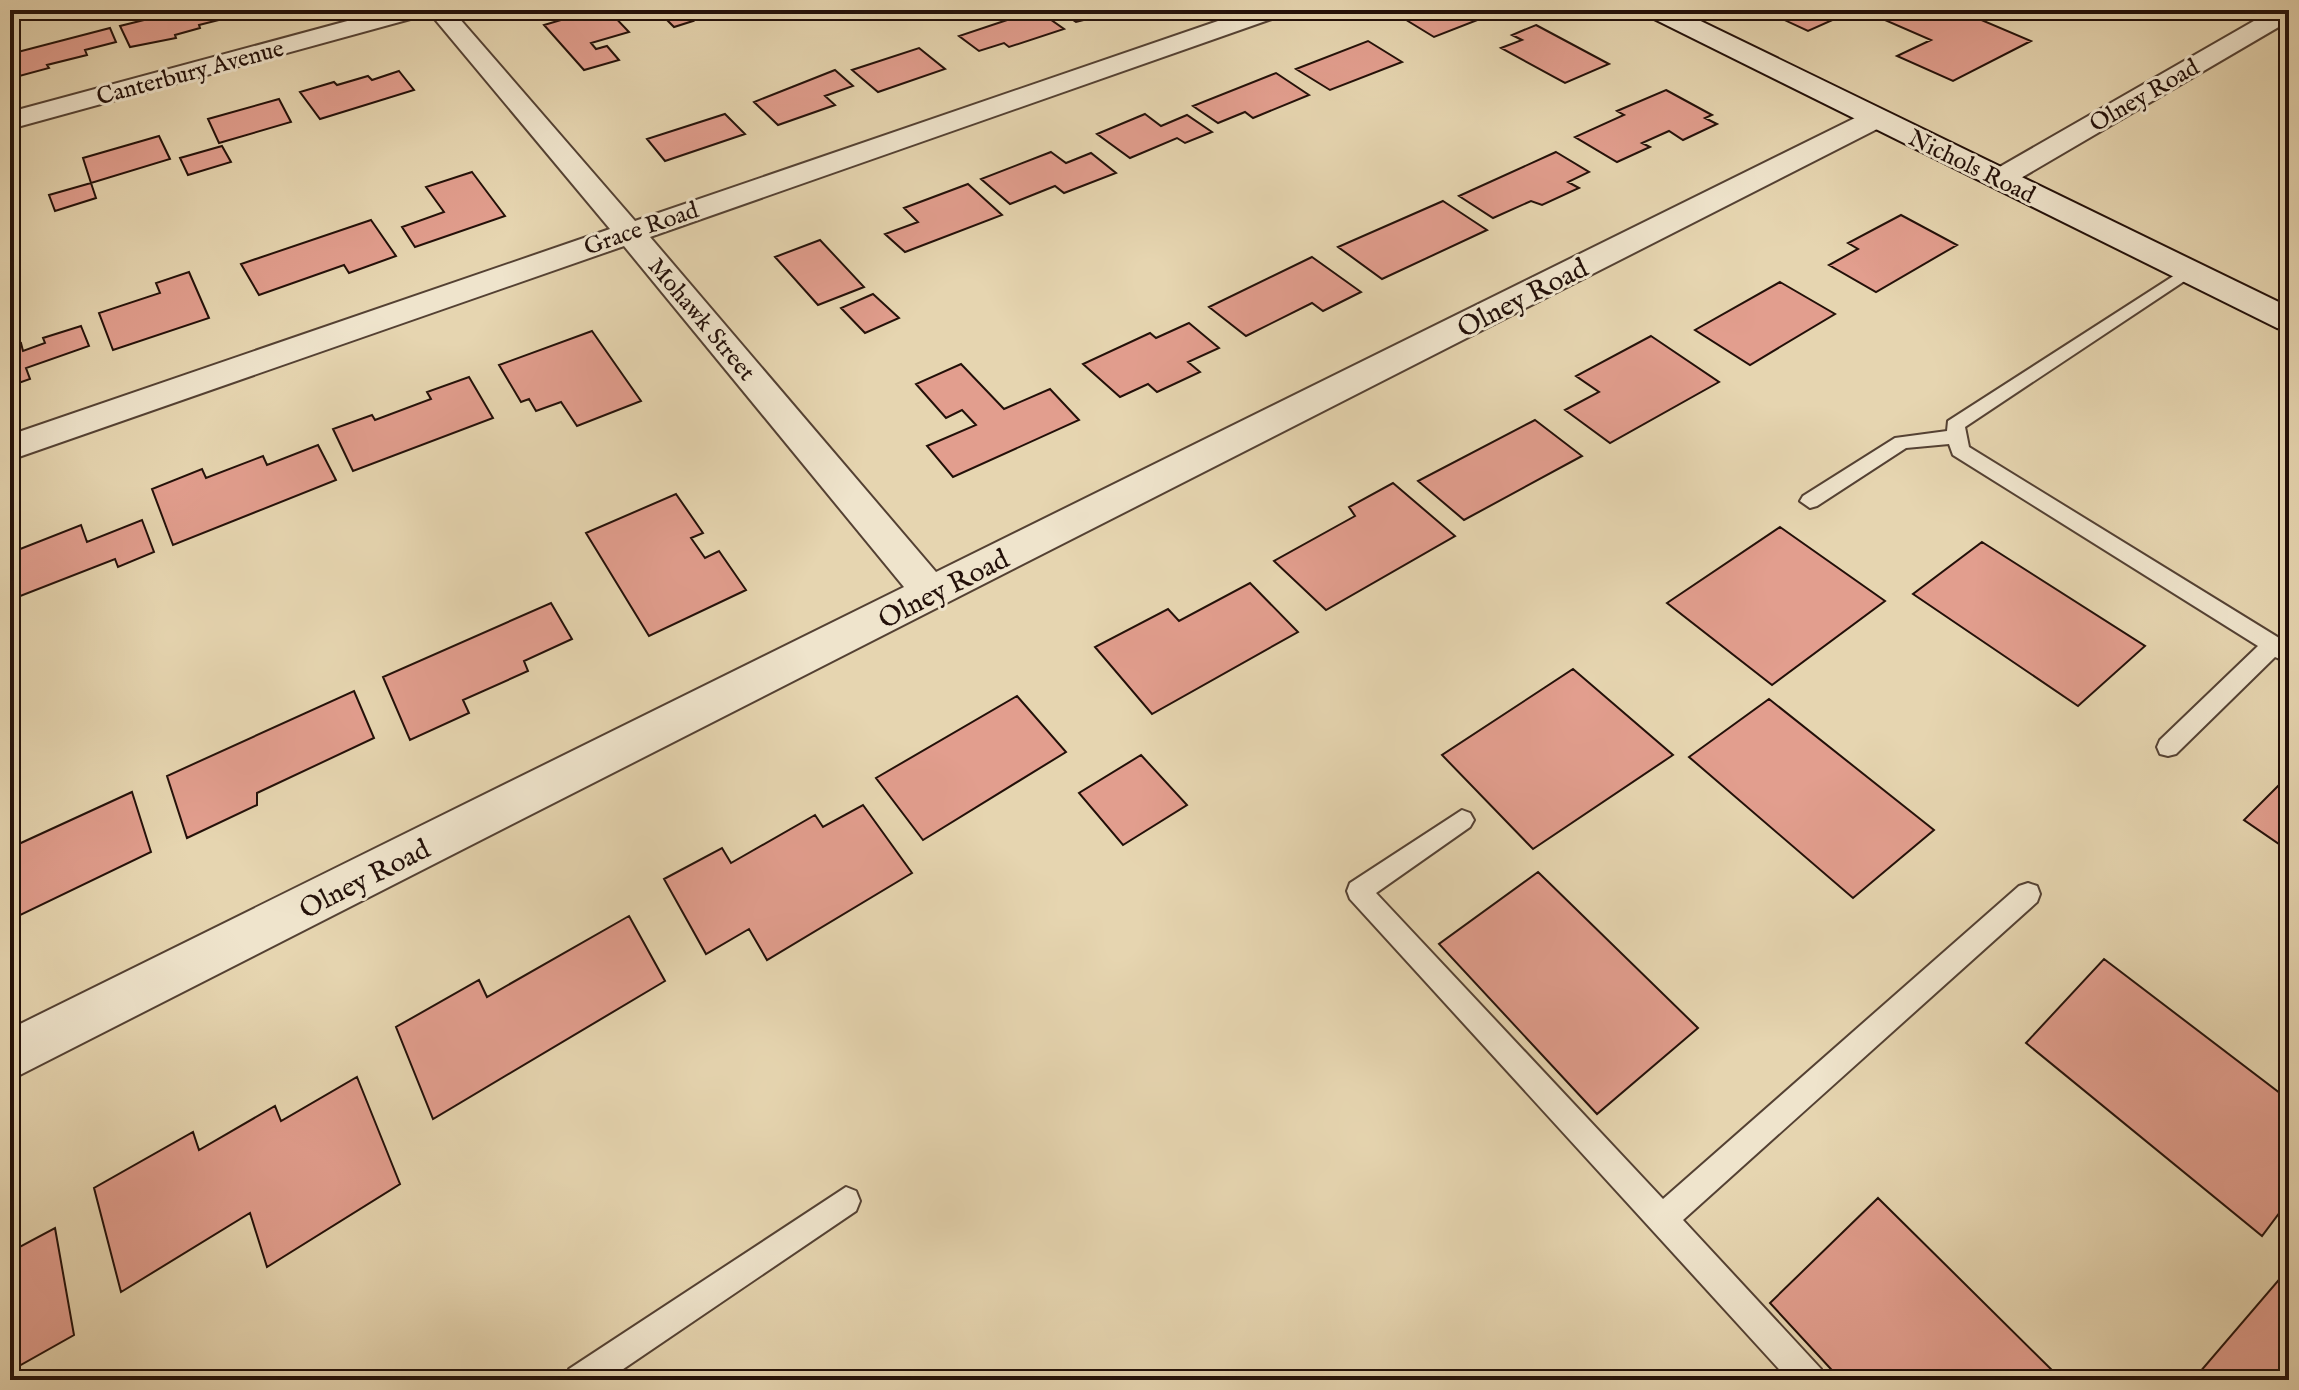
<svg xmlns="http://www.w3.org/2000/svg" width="2299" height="1390" font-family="'IM FELL English',serif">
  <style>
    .building { fill: #e29e8e; stroke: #231009; stroke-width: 2 }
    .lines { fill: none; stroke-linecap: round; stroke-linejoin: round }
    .lane-casing { stroke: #544133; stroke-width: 4 }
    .street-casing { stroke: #544133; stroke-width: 4 }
    .secondary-casing { stroke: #231009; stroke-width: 4 }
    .lane { fill: #efe4cc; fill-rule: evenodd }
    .street { fill: #efe4cc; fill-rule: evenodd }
    .secondary { fill: #efe4cc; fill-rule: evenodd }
    .labels { text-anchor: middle; stroke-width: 6; stroke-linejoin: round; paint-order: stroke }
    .far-street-label { font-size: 24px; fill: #231009; stroke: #efe4cc }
    .street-label { font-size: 28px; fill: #231009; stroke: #efe4cc }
  </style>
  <rect width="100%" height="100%" fill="#e6d5b0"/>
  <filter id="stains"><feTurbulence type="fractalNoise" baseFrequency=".0025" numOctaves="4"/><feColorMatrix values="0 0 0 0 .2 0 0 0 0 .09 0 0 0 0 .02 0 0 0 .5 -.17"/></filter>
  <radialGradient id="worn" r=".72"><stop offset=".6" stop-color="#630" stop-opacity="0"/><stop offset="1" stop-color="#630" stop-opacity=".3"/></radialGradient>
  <path class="building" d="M184,10h56l3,4 -44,11 1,3 -25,7 1,3 -46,9 -10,-21z
    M675,10h6l12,11 -19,6 -13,-13z
    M1037,10l27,19 -55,18 -5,-4 -25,8 -20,-15z
    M1058,10h66l-48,12z
    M1425,10h78l-69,27 -31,-19z
    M1763,10h56l18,8 -29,13z
    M1879,10h79l73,31 -78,40 -56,-25 34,-16 -60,-26z
    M588,12l4,5 18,-5 19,20 -38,11 5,6 11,-3 12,14 -35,10 -40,-45z
    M1536,25l73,39 -44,19 -64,-35 21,-8 -10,-5z
    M110,28l6,14 -31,8 2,5 -40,10 2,3 -37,10 -2,-24z
    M1368,41l34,21 -72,28 -34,-21z
    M919,48l26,21 -67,23 -26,-22z
    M835,70l18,16 -28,10 10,9 -57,20 -24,-23z
    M399,71l15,19 -94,29 -20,-27 34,-10 3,3 31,-9 4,4z
    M1276,73l33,22 -56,23 -8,-6 -27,11 -25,-17z
    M1666,90l46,25 -7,3 12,6 -34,16 -14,-9 -27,12 8,4 -33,15 -42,-25 49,-22 -7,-4z
    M279,99l12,23 -72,21 -11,-24z
    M725,114l20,20 -80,27 -18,-22z
    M1145,114l16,12 26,-11 25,17 -27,11 -8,-5 -47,20 -33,-24z
    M159,136l11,23 -79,24 -8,-25z
    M222,146l9,16 -43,13 -8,-17z
    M1051,152l15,11 25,-10 25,20 -52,20 -9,-7 -45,18 -29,-25z
    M1556,152l33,20 -21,10 11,6 -37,17 -11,-4 -38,17 -34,-22z
    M472,172l33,44 -90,31 -13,-20 42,-15 -18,-25z
    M91,183l5,15 -41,13 -6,-16z
    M968,184l34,31 -97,37 -20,-18 33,-12 -14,-14z
    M1443,201l44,29 -105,49 -44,-32z
    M1901,215l56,30 -81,47 -47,-27 29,-16 -10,-6z
    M371,220l25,36 -47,17 -5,-8 -85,30 -18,-31z
    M820,240l44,47 -46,18 -43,-48z
    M1312,257l49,35 -38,19 -11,-8 -66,33 -37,-29z
    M189,272l20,46 -96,32 -14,-37 61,-20 -4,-10z
    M1780,282l55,32 -85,51 -55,-35z
    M873,294l26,24 -34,15 -24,-25z
    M1189,323l30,25 -31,14 12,10 -43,20 -9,-8 -28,13 -37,-33 67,-31 6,5z
    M81,326l8,20 -63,22 4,11 -20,7v-39l11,-4 2,8 22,-8 -2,-5z
    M592,331l49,70 -64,25 -16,-24 -25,9 -7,-12 -8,3 -22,-37z
    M1651,336l68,46 -109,61 -45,-33 34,-18 -23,-16z
    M961,364l43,45 46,-20 29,31 -126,57 -26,-31 49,-21 -14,-15 -16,8 -30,-34z
    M469,377l24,41 -140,53 -20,-42 39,-14 3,5 56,-21 -4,-7z
    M1535,420l47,36 -118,64 -46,-39z
    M318,445l18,35 -163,65 -21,-56 50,-20 4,9 57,-22 4,9z
    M1393,483l62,53 -129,74 -52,-49 81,-45 -6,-9z
    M676,494l27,39 -12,5 14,20 14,-7 27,39 -97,46 -63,-103z
    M142,520l12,32 -36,15 -3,-8 -105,41v-47l71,-28 6,17z
    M1780,527l105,74 -113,84 -105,-82z
    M1982,542l163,104 -67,60 -165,-112z
    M1250,583l48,49 -146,82 -57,-67 73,-38 11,12z
    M551,603l21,36 -48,22 4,10 -65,29 6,13 -59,27 -27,-63z
    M1573,669l100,86 -140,94 -91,-94z
    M354,691l20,47 -117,55v12l-70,33 -20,-62z
    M1017,696l49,56 -143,88 -47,-62z
    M1769,699l165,131 -81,68 -164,-141z
    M1141,755l46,50 -64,40 -44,-52z
    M2289,775v76l-45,-31z
    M132,792l19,60 -141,68v-72z
    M863,805l49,68 -145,87 -18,-31 -43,25 -42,-75 58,-31 9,15 84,-48 8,12z
    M1538,872l160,156 -101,86 -158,-170z
    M629,916l36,65 -232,138 -37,-92 83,-47 8,17z
    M2104,959l185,141v100l-27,36 -236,-193z
    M357,1077l43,107 -133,83 -17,-54 -129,79 -27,-104 99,-56 6,18 76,-44 6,15z
    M1878,1198l184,182h-221l-71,-77z
    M55,1228l19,107 -64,36v-119z
    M2289,1268v112h-96z"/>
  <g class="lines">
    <g class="lane-casing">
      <path id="lane" d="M2189,266l8,5 -2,3 -230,153 4,20 320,197v19l-14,-6 -99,97 -8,2 -8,-2 -3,-7 3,-7 98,-94 -305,-191 -4,-11 -43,4 -89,58 -7,2 -10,-7 3,-5 92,-58 52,-7 1,-10z
        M1462,810l8,3 4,7 -4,7 -94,66 287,306 356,-313 9,-3 9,3 3,8 -3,8 -354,318 138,149 4,11h-36l-439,-481 -3,-8 3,-8z
        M846,1187l10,4 4,10 -4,10 -249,169h-42l4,-11z"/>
    </g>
    <g class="street-casing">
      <path id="street" d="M388,10h64l183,211 615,-211h36l-3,5 -633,222 286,335 929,-459 10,-2 10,2 4,6 -4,6 -1875,955v-51l894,-442 -280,-341 -614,214v-25l600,-206 -182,-218 -3,4 -415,114v-17z
        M2273,10h16v11l-280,164 -10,3 -10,-3 -5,-6 5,-6z"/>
    </g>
    <g class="secondary-casing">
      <path id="secondary" d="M1644,10h34l611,297v24l-12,-3 -629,-312z"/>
    </g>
    <use href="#lane" class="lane"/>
    <use href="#street" class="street"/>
    <use href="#secondary" class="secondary"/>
  </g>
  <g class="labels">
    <g class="far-street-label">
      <text transform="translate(190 72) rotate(-15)" y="8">Canterbury Avenue</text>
      <text transform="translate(2144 95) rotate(-30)" y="8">Olney Road</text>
      <text transform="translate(1972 166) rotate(26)" y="8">Nichols Road</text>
      <text transform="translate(641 228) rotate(-19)" y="8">Grace Road</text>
      <text transform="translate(702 319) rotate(50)" y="8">Mohawk Street</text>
    </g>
    <g class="street-label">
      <text transform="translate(1522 297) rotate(-27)" y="10">Olney Road</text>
      <text transform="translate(943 588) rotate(-27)" y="10">Olney Road</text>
      <text transform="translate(364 878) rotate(-27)" y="10">Olney Road</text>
    </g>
  </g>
  <rect width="2299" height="1390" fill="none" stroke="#e6d5b0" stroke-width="40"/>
  <rect x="12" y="12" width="2275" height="1366" fill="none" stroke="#231009" stroke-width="4"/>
  <rect x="20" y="20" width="2259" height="1350" fill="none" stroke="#231009" stroke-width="2"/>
  <rect width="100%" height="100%" filter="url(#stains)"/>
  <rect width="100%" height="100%" fill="url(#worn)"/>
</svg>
